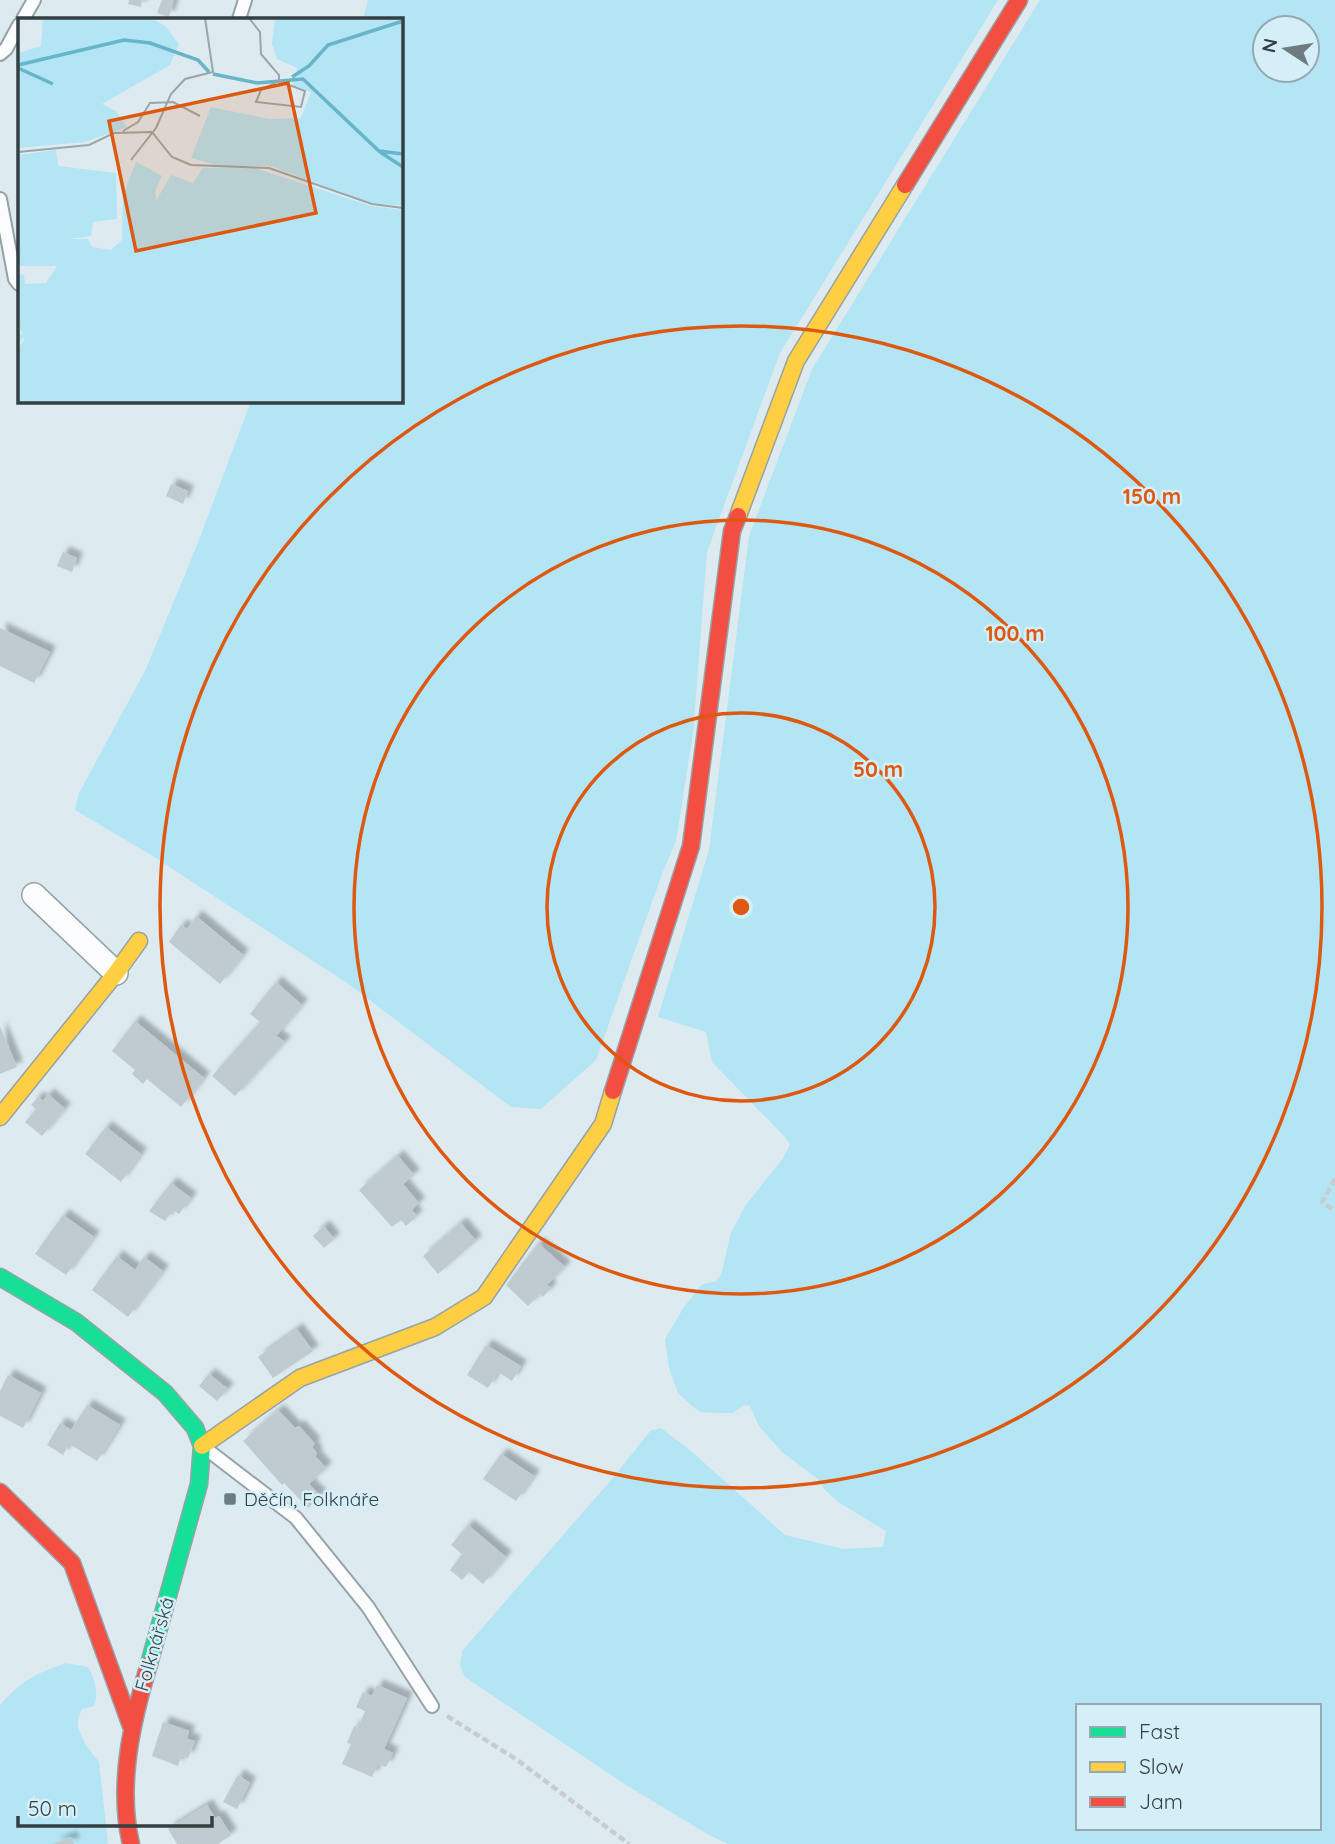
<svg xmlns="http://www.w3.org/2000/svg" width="1335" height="1844" font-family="Quicksand,sans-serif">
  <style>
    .green { fill: #b3e5f5; fill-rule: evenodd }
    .building { fill: #bfcbce; filter: url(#shadow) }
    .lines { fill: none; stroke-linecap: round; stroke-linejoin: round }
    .lane-casing { stroke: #97a2a6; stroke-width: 16 }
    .street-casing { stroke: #97a2a6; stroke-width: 26 }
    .fast-casing { stroke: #97a2a6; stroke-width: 19 }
    .slow-casing { stroke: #97a2a6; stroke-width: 19 }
    .jam-casing { stroke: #97a2a6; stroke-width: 19 }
    .path { stroke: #c8ccce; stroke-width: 4.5; stroke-dasharray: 7 3.5; stroke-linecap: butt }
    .lane { stroke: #fafcfd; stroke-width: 12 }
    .street { stroke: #fafcfd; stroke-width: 23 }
    .fast { stroke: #16e098; stroke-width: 16 }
    .slow { stroke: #ffcf43; stroke-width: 16 }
    .jam { stroke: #f24e42; stroke-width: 16 }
    .ring { fill: none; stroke: #df580f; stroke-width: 3.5 }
    .poi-dot { fill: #6f7b7f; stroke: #d5eff8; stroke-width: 2.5 }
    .labels { text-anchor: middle; stroke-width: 5; stroke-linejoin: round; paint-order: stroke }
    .poi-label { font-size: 19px; fill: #343f42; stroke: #d5eff8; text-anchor: start }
    .street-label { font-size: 19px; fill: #343f42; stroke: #d5eff8 }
    .inset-river { fill: none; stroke: #68b4c9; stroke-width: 3.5 }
    .inset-road { fill: none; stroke: #99a6aa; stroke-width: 2 }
    .view { fill: #df580f; fill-opacity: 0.15; stroke: #df580f; stroke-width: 3.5 }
    .inset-edge { fill: none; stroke: #343f42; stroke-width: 3.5 }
    .centre { fill: #df580f; stroke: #d5eff8; stroke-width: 3.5 }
    .ring-label { font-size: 21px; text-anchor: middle; font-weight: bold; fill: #df580f; stroke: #d5eff8; stroke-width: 5; stroke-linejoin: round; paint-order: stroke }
  </style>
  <defs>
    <filter id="shadow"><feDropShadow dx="6" dy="-6" stdDeviation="2" flood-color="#0004"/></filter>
  </defs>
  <rect width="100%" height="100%" fill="#ddebf0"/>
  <path class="green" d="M368,0h630l-218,353 -73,199 -14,182 -17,107 -14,33 -66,186 -55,49 -30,-2 -164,-124 -196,-128 -76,-45 4,-17 67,-124 51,-124 54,-144h150v-382h-38z
    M1040,0h295v1844h-607l-19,-9 -83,-50 -161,-108 -5,-11 2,-15 150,-172 39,-49 10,-2 30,23 94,84 58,14 40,-2 3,-16 -48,-29 -13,-12 -7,-11 -36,-27 -23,-26 -9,-20 -6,-1 -11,8h-16l-16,-1 -9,-6 -14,-13 -9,-25 -4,-29 19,-32 17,-22 15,-4 5,-6 10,-42 14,-27 38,-48 7,-13 -5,-8 -73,-75 -6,-30 -48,-15 51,-167 40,-314 63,-167zM1265,28h42v42h-42zM1078,1706h241v122h-241z
    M66,1663l22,4c7,12 11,26 6,39l-12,3 -4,10v9l7,16 14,18 9,82h-108v-139c24,-26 33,-30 66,-42z"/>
  <path class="building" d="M129,0h13l-1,7 -13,-3z
    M162,0h12l-5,17 -12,-4z
    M171,484l17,7 -5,13 -17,-8z
    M63,552l14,6 -5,14 -15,-6z
    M0,628l50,24 -16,31 -34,-17z
    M196,916l47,39 -23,29 -51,-42 12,-17 6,4z
    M276,982l26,23 -25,30 -13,-8 21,15 -50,54 -23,-20 48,-54 -10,-8z
    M135,1021l69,57 -23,29 -34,-28 -4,5 -11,-10 3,-4 -23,-19z
    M0,1026l17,41 -17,7z
    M48,1094l17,15 -23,27 -17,-14 11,-13 -5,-4 7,-8 5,4z
    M106,1127l35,27 -20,28 -36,-28z
    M398,1156l16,19 -11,9 16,19 -7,7 5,6 -11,10 -5,-6 -9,7 -33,-37z
    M171,1183l20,15 -12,16 -6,-4 -8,11 -16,-10z
    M63,1215l31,22 -28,38 -31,-21z
    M461,1223l15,18 -38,33 -15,-18z
    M324,1226l10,13 -10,9 -11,-12z
    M538,1243l27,24 -18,18 4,3 -8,9 -3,-3 -12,12 -22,-21z
    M117,1256l18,14 9,-13 19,14 -35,46 -36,-27z
    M297,1329l16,22 -40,27 -15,-21z
    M486,1345l35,21 -9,15 -14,-9 -10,16 -21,-13z
    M209,1374l19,15 -11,12 -18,-15z
    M8,1375l33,18 -18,35 -23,-12v-25z
    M87,1405l33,20 -23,36 -28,-17 -6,11 -16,-10 13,-22 11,7z
    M278,1410l17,18 4,-2 16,18 -3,3 5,6 -2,3 11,12 -17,16 12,12 -13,12 -24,-25 -2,2 -39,-44z
    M501,1454l33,22 -18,25 -33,-22z
    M468,1525l38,32 -23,27 -14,-12 -7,8 -12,-10 12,-16 -11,-9z
    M377,1685l30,13 -23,51 9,4 -7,14 -8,-3 -6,13 -30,-13 9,-20 -4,-1 7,-17 4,2 7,-17 -9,-4 7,-15 9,4z
    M163,1722l26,9 -2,8 8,2 -7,17 -7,-2 -3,10 -26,-10z
    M238,1775l12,8 -13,26 -14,-7z
    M207,1805l8,13 4,-2 12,19 -13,9h-41l-9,-15z
    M71,1837l3,7h-21z"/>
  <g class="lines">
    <g class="lane-casing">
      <path id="lane" d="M23,19l11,-19
        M239,19l6,-19
        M0,54l6,-5 13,-24
        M0,199l15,80 4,5
        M205,1448l91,70 72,89 64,99"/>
    </g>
    <g class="street-casing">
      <path id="street" d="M34,895l82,78"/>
    </g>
    <g class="fast-casing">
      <path id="fast" d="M0,1277l76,45 89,71 30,35 7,18 -3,38 -50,180"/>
    </g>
    <g class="slow-casing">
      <path id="slow" d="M738,516l58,-155 109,-176
        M0,1117l116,-144 23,-32
        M202,1446l98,-68 135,-51 49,-30 119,-173 10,-33"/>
    </g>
    <g class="jam-casing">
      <path id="jam" d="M905,185l114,-185
        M613,1091l78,-245 41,-315 6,-15
        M0,1492l72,71 59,163
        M131,1844c-14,-59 1,-123 18,-180"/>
    </g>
    <path class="path" d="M1335,1179l-13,23 13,9
      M447,1716l69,43 113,85"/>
    <use href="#lane" class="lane"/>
    <use href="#street" class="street"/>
    <use href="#fast" class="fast"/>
    <use href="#slow" class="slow"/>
    <use href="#jam" class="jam"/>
  </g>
  <g class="ring">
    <circle cx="741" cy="907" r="194"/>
    <circle cx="741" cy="907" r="387"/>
    <circle cx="741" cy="907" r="581"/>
  </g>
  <rect class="poi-dot" x="223" y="1492" width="14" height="14" rx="3.5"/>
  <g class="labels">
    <g class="poi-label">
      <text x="244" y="1506">Děčín, Folknáře</text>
    </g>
    <g class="street-label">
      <text transform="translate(154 1644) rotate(-74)" y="7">Folknářská</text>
    </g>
  </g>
  <g transform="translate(18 18)">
    <rect width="385" height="385" fill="#ddebf0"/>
    <path d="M25,0l112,2 10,6 14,18 -9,21 -68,39 14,7 11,16 -42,15 -67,6v-95l23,-7zM385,0v188l-31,-3 -102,-37h-50l-29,-8 20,-51 59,12 31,-1 10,-26 -18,-6 4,-18 -20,-9 -5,-15 3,-25zM38,132l2,16 58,7 1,46 -24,3 -2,14 -22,3h19l4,8 19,3 11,-10 1,-44 13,-34 26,14 -7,15 1,10 15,-26 22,8 10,-15 49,-1 119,39 32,4v193h-385v-55l6,-7 -1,-4 -5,7v-11l5,2 -5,-10v-52l6,2 1,9 21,-1 11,-17h-39v-111z" fill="#b3e5f5"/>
    <path class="inset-river" d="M0,47l106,-25 26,3 48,17 11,12M0,50l35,16M195,56l44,9 46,-4 76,72 24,3M274,59l17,-11 19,-21 75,-24M362,134l23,15"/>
    <path class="inset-road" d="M231,0l11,14 1,22 18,21v6l-18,9 -5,12 45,5 4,-16 -26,-10M105,113l15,-9 12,-19 23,-1 27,14M134,114l20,25 19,8 78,3 103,36 31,4M0,134l71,-7 25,-12 38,-1M113,142l25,-32 15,-34 14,-15 28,-7 -8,-54"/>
    <path class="view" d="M270,65l28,130 -180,38 -27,-130z"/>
    <rect width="385" height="385" class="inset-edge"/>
  </g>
  <circle cx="741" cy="907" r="10" class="centre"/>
  <g class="ring-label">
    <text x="1152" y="504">150 m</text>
    <text x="1015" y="641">100 m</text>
    <text x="878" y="777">50 m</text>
  </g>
  <rect x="1076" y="1704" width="245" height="126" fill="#d5eff8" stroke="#95a9af" stroke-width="2"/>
  <rect x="1090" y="1727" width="35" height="10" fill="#16e098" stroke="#95a9af" stroke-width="2"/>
  <text x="1139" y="1739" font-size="21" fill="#343f42">Fast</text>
  <rect x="1090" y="1762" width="35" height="10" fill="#ffcf43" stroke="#95a9af" stroke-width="2"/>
  <text x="1139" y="1774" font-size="21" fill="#343f42">Slow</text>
  <rect x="1090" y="1797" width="35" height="10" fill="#f24e42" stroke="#95a9af" stroke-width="2"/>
  <text x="1139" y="1809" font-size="21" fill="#343f42">Jam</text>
  <g transform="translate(1286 49) rotate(282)"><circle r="33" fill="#d5eff8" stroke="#95a9af" stroke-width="2"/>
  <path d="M0-5L12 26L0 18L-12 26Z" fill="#6f7b7f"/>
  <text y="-10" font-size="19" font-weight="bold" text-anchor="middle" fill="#343f42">N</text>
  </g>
  <path d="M18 1816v10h194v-10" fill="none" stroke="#343f42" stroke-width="3.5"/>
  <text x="28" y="1816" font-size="21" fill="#343f42" stroke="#d5eff8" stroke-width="5" paint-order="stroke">50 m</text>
</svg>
